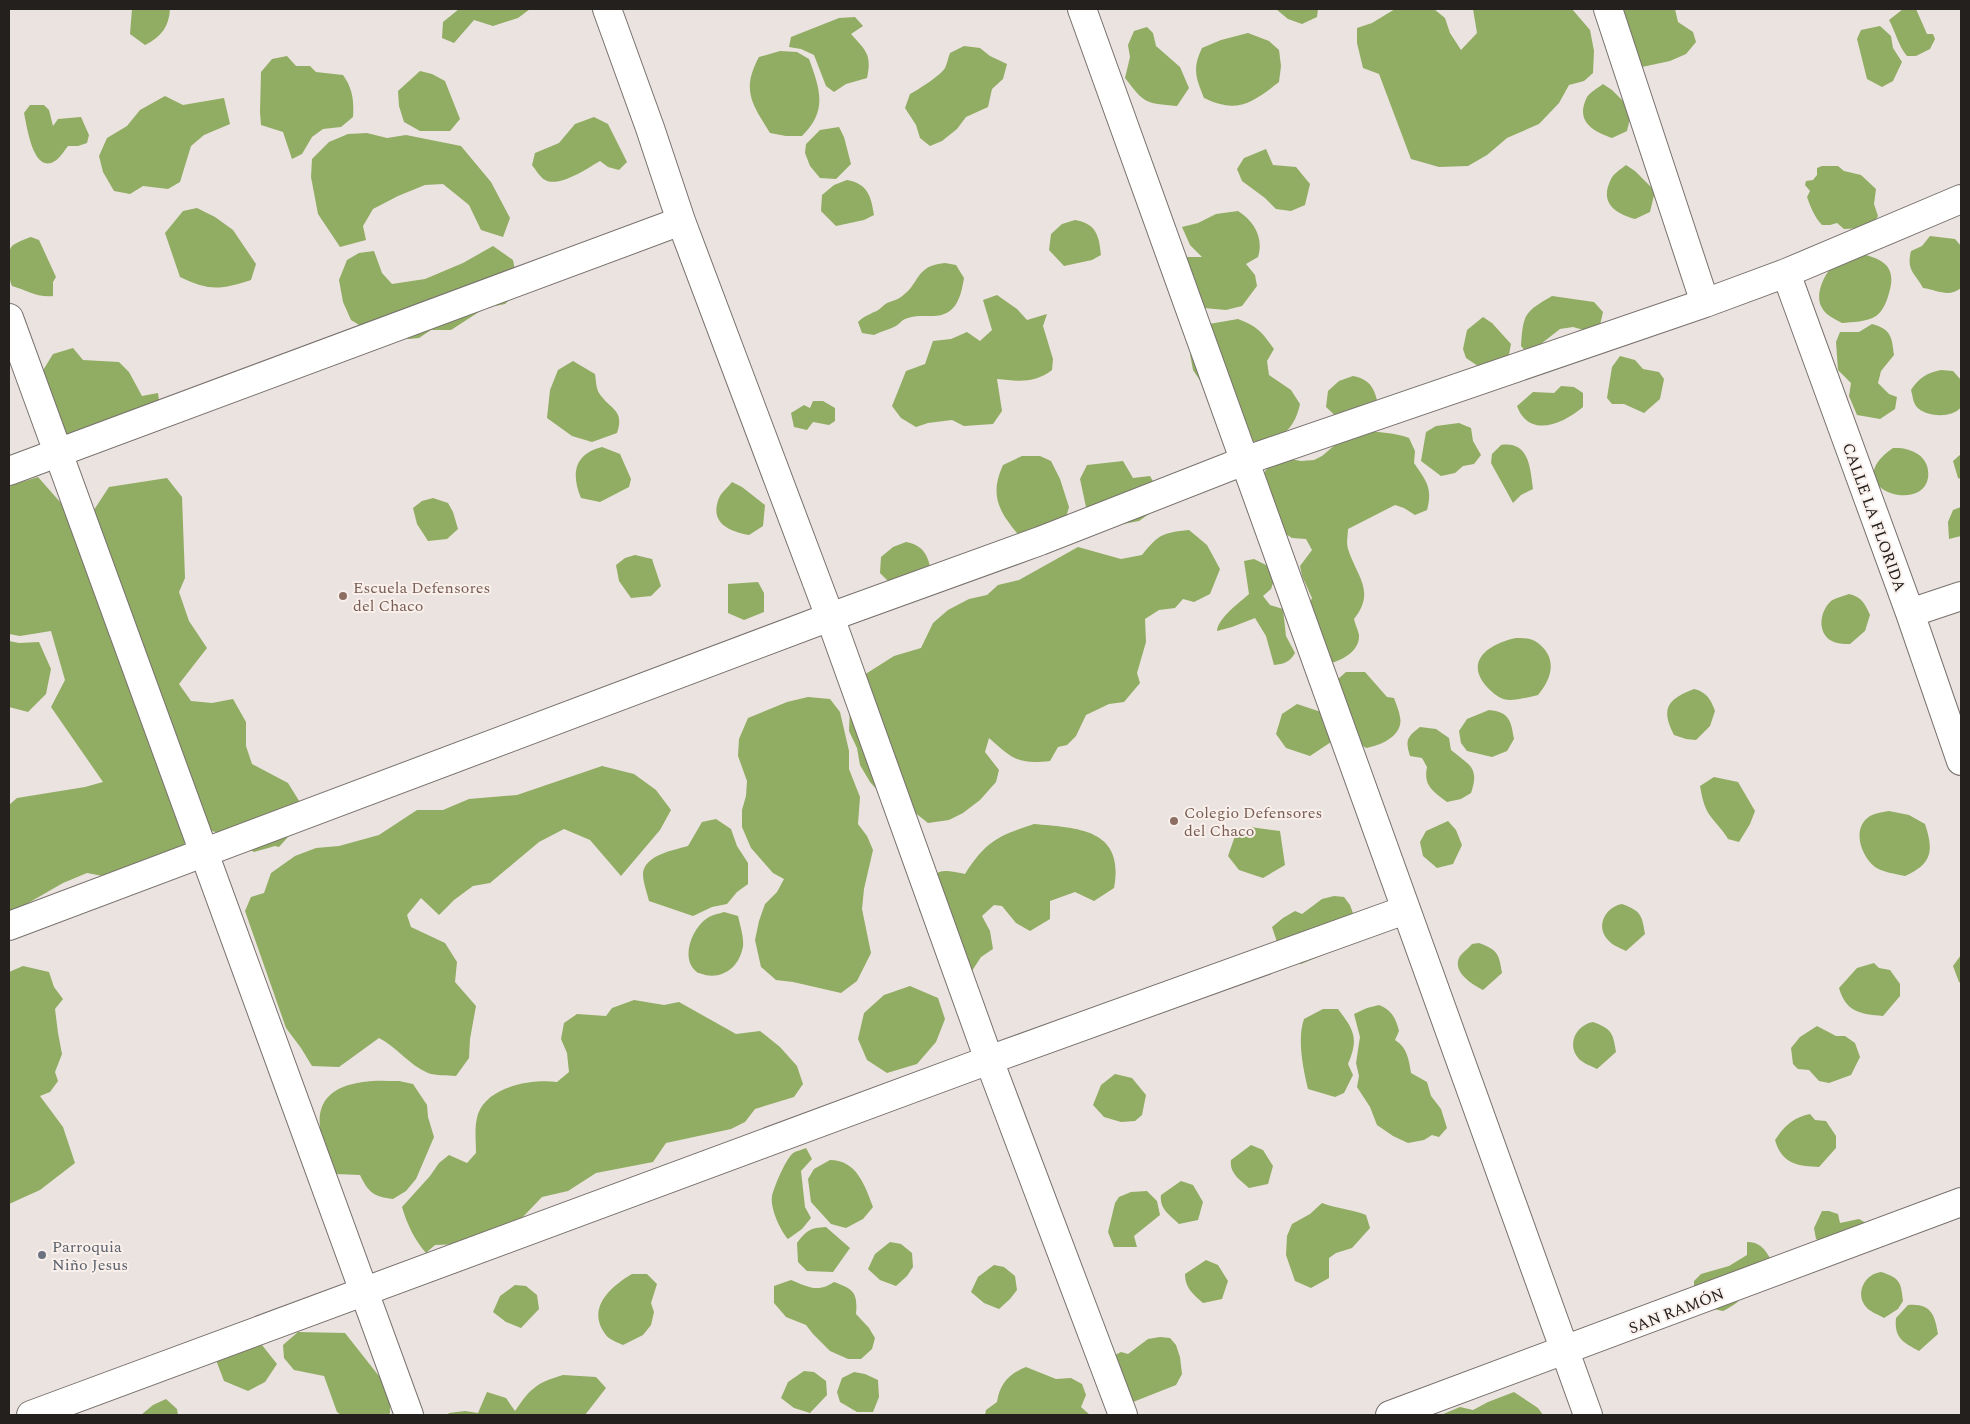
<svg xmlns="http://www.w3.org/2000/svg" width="1970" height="1424" font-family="Spectral,serif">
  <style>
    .forest { fill: #91ac63 }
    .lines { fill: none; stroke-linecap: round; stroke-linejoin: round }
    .street-casing { stroke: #78716d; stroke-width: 30 }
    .street { stroke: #fff; stroke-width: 28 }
    .education-dot { fill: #8d6e63; stroke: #f9f0ec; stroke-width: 2 }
    .worship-dot { fill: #6b7280; stroke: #f9f0ec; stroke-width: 2 }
    .labels { text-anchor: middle; stroke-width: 4; stroke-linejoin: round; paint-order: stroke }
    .street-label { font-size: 16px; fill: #23201e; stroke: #f9f0ec }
    .education-label { font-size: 16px; fill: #785e54; stroke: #f9f0ec; text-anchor: start }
    .worship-label { font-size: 16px; fill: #5b616d; stroke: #f9f0ec; text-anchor: start }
  </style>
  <rect width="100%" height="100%" fill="#ebe3df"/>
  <path class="forest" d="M132,9h38c-1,18 -9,28 -25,36l-15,-11z
    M459,9h71l-12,9 -25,8 -19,-6 -20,23 -12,-5 1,-16z
    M1276,9h42l-1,8 -15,7 -14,-5z
    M1395,9h39l11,9 5,15 11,17 16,-17 -4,-24h99l18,21 4,21 -1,22 -9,8 -15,4 -10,18 -20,21 -32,14 -20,17 -19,11 -29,1 -28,-8 -32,-85 -16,-6 -6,-25v-15l15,-5z
    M1622,9h53l3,13 15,10 3,10 -10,12 -16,7 -28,6 -8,-10z
    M1903,9h13l11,25h6l2,5 -5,10 -14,7h-9c-8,-9 -12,-25 -18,-36z
    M855,17l8,9 -12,8c15,17 21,20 16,44l-21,6 -12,8 -8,-6 -12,-31 -13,-6 -12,-2 2,-10 48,-19z
    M1880,26l11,10 2,12 9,14 -9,19 -11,6 -15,-8 -10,-40 4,-9z
    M1147,27l6,6 3,13 24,21 9,21 -12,18c-32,-3 -32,-2 -52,-28l5,-21 -2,-12 6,-14z
    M1248,33l21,8 10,9 2,16 -2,16c-27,21 -42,32 -75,16 -8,-20 -12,-29 -2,-50l19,-8z
    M964,46l16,2 10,8 17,8 -4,15 -11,10 -4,18 -22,10 -9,12 -15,12 -12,5 -10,-8 -4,-13 -11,-17 5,-14c8,-4 31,-19 35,-26 2,-4 3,-10 5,-15z
    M780,51l17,1 12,7c11,30 19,52 -7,77h-16l-16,-3c-18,-29 -29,-43 -11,-76z
    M287,56l9,10h14l6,6 27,3c10,14 11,26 10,42l-12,10 -18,2 -11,8 -10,17 -10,5 -9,-27 -22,-7 -1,-13 1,-40 11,-13z
    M420,71l12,3 13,7 15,38 -10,12h-30l-16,-9 -5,-16 -1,-15z
    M1603,84l9,6 20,20 -5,21 -15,7c-20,-7 -37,-17 -25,-41 3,-5 11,-9 16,-13z
    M165,96l18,9 41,-7 6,26 -26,11 -13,11 -11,36 -12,7 -25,-3 -13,8 -16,-3 -11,-19 -4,-16 8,-18 20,-12 13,-16z
    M30,105h14l5,5 4,16 5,-7 23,-2 8,18 -2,8 -9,3h-10c-4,5 -8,12 -13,15 -22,14 -28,-35 -31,-48z
    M594,117l14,7 19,38 -8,8 -11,-3 -8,-6c-12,7 -41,27 -55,19 -5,-3 -10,-11 -13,-15l3,-12 24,-10 16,-19z
    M839,127l5,10 7,27 -15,15 -16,-1 -10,-12 -5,-13 1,-9 14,-14z
    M367,133l20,5 19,-3 55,11 30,36 19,36 -7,19 -22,-7 -12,-25 -26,-21 -18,1 -27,11 -25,13 -10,17 3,14 -26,7 -22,-33 -7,-37 1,-18 17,-17 19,-8z
    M1266,149l7,16 23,2 14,17 -5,21 -14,6 -15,-2 -11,-11 -23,-17 -5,-12 7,-11z
    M1626,165l9,6 20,20 -5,21 -15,7c-20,-6 -36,-16 -24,-40 2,-5 10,-10 15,-14z
    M1822,166h16l6,5 17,4 15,14 -2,15 4,12 -3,5 -12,7 -19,1 -7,-6 -7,2h-8c-8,-9 -11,-17 -15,-28l3,-6 -5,-6 1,-4 7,-1 4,-5v-7z
    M847,180c21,4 24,16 27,35l-10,5 -28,6 -15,-15 1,-16 12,-10z
    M197,208l18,9 18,13 23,34 -5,16c-31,10 -42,11 -71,-3l-15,-44 18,-22z
    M1238,211c16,10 26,27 20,46l-12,7 9,11 2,11 -15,20 -16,4 -22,-2 -35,-38 18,-13h15l-12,-12 -8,-18 16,-4 18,-9z
    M1075,220c22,4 24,16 26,35l-9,5 -28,6 -15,-16 2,-16 11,-10z
    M1930,236l25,3 6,7v42c-12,10 -24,2 -38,0 -8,-15 -17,-17 -12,-37l11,-5z
    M31,237l8,3 17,37 -3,5v14c-15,2 -27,-6 -41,-10 -4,-8 -6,-34 0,-40 5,-4 13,-7 19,-9z
    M493,246l20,14 6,31 -14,13 -20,4 -34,22h-20l-12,8 -10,1 -45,-11 -13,-8 -8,-18 -4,-22 8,-20 12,-7 15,-2 8,22 10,11 33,-5 38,-16z
    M1861,254c23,5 36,13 28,39 -2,8 -6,18 -13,23 -9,6 -24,6 -34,7 -9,-5 -17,-8 -21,-17 -7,-14 7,-41 21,-47 5,-3 13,-3 19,-5z
    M945,263l11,2 8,13c-3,19 -8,38 -31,38 -9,0 -19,-1 -28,3 -3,1 -6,5 -9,7 -7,4 -15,5 -22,9l-12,-2 -4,-11c6,-6 9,-6 16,-10 5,-1 8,-6 13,-9 4,-2 10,-3 14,-6 20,-14 13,-31 44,-34z
    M997,295l20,14 10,11 20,-6 -4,12 10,33 -1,11c-18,14 -34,11 -55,9l5,32 -9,13 -29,2 -12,-6 -24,3 -12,4 -15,-9 -9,-12 14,-35 19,-7 8,-23 18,-2 16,-7 13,9 12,-11 -9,-30z
    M1552,296l42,6 9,10 -5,22 -25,-7 -13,2 -32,25 -7,-8c2,-31 3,-34 31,-50z
    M1483,317l9,6 19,21 -4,21 -15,6 -14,-5 -12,-8 -3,-9 4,-19z
    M1238,319c19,7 24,13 36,30l-7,12 2,14 22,15 9,14c-9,41 -36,37 -70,38l-25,-54 -12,-18 -3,-16 3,-15 16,-15z
    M1872,324c19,5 20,13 22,31l-13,16 -3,12 11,11 8,3 -2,12 -15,10 -23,-4 -8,-19 2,-13 -13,-13 -2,-28 4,-10h19z
    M73,348l10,12 36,2 10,10 13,24 16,-3 2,15 -94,34 -24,-70 11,-18z
    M1620,356l15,4 8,9 16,3 5,7 -4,20 -16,14 -20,-9h-12l-5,-6 5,-31z
    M573,361l22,13c1,6 1,14 4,19 11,17 26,16 18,40l-25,9 -20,-6 -25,-18 3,-28 8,-20z
    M1941,370l12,1 8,9v27c-8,11 -32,10 -42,2 -6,-4 -6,-12 -8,-19 8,-12 15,-17 30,-20z
    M1353,376c20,4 23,16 26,35l-37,11 -16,-15 2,-16 11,-10z
    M1561,386l13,1 9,6v14c-20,17 -54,32 -66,-1l16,-14 21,1z
    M813,401h10l12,7v13l-6,4 -16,-3 -6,8 -13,-3 -3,-14 13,-8 6,3z
    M1459,423l12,5 2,13 8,14 -7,9 -11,2 -8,7 -14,3 -20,-15 5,-29 10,-6z
    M1363,431c14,1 34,2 46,7l6,13 -1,12c12,18 19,24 13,47l-12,5 -11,-7 -9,-3 -47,24c0,6 -2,14 0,20 9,28 28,42 6,70 1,5 4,11 5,16 1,18 -21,27 -35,30l-19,-53 7,-14 -10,-22 -2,-10 12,-16 -6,-11 -14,-1 -14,-9 -15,-55 6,-8 21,-7 11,2 13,-1 8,-4 21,-18z
    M1501,445c29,-4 29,24 32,44l-12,6 -8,8 -22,-40 1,-9z
    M602,447l18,7 11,25 -2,8 -29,15 -19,-4c-10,-24 -7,-44 21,-51z
    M1893,448c18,-1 38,8 35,30 -6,37 -92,9 -35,-30z
    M1961,454v25l-3,-1 -5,-17z
    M1022,456h18l11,5 9,18 9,28 -6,21 -41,11c-21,-25 -34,-41 -19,-74z
    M1123,461l10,17 17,-2 5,9 1,24 -17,12 -32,6 -21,-20 -6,-28 7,-14z
    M38,477l30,34 118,329 -13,31 -19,15 -29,4 -22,-14 -16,-3 -24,10 -54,31v-109l8,-7 68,-11 18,-5 -52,-75 14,-27 -14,-49 -31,5 -11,-2v-148z
    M167,478l15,19 3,81 -6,14 10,29 18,27 -28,36 12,17 21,2 21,-4 13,23v24l6,18 36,19 18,29 -10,16 -17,19 -4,-1 -21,6 -36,-19 -18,-6 -110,-311 19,-29z
    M732,482l10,5 23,18 -2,21 -14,9c-20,-4 -40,-12 -30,-37 2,-5 9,-11 13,-16z
    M433,498l15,5 5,9 5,17 -11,10 -19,2 -11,-17 -4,-16 9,-7z
    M1961,507v29l-12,3 -1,-17 5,-12z
    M1189,530l18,15 13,24 -10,25 -16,8 -11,-3 -8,9 -16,2 -14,9 1,23 -9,31 3,10 -16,19 -15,2 -23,11 -10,21 -9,9 -9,2 -8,14c-33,4 -38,-3 -61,-23l-4,14 14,18 -3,12 -16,18 -17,13 -14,7 -21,3 -19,-15 -30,-16 -9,-10 -10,-17 -3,-17 -8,-17 1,-25 14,-31 30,-19 27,-8 12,-25 15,-13 21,-11 18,-4 11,-10 21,-5 59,-33 43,12 21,-4c17,-21 20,-22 47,-25z
    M906,542c20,4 23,16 26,35l-37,11 -15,-15 1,-16 12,-10z
    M635,555l17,4 9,27 -10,10 -20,2 -12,-17 -3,-16 9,-7z
    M1254,559l14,7 7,11 -4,12 -8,7 7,9 13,4 3,27 9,17c-5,9 -11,11 -21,12l-8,-29 -11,-18 -23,9 -15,4c1,-13 22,-28 32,-37l-5,-33z
    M758,582l6,11v19l-20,8 -16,-7v-29z
    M1849,594c13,3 16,10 21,21l-5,16 -15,13c-6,0 -14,0 -20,-4 -13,-9 -10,-29 1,-39 4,-3 13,-5 18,-7z
    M1516,638c5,0 14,0 19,3 23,15 18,36 3,54 -9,2 -19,5 -28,5 -8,0 -15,-5 -20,-10 -28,-27 -3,-46 26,-52z
    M9,641l10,2 20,-1 12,27 -5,25 -18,18 -19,-5z
    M1346,672h19l22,25 7,1c2,6 5,12 6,19 4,18 -19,29 -34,31l-9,-6 -4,-12v-11l-11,-14 -5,-13 1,-13z
    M1694,689c13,3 17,11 21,22l-5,15 -14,14 -10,-1 -12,-4c-14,-27 -6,-36 20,-46z
    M808,697l22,2 10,13 9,39v18l11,28 -2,27 9,12 6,14 -9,39 -2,20 9,44 -14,28 -16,12 -48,-11 -17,-2 -15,-13 -6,-27 4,-19 6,-17 12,-12 7,-13 -11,-6 -22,-25 -9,-21v-17l4,-14 1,-15 -9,-25 1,-17 9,-21 39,-16z
    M1297,704l24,8 10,19v11l-21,14 -24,-8 -10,-14 6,-20z
    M1489,710c20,2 22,10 25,29l-7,12 -15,6 -25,-6 -6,-8 -2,-12 8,-12z
    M1420,727l16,2 13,9 2,12c18,15 29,17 20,43l-10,6 -14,3c-14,-11 -24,-16 -20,-35l-5,-9 -12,-2c-5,-16 -3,-19 10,-29z
    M602,766l32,8 22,16 15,20 -11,20 -39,46 -31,-36 -26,-11 -25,13 -49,41 -17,3 -19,14 -15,15 -18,-17 -14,17 4,12 34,16 12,19 -2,20 21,24 -6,33 -1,19 -13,18c-9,-1 -20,0 -28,-3 -19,-8 -31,-26 -49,-35l-40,29 -27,-1 -11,-18 -15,-20 -41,-117 6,-14 13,-4 7,-20 24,-17 21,-8 23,-2 40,-11 38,-25h26l26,-11 48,-4z
    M1714,777l24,5 17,29 -5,13 -11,18 -11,-3c-5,-9 -11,-14 -17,-22 -7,-9 -9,-20 -11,-31z
    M1889,811l20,4 16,9c9,27 7,40 -20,52 -9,-2 -23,-4 -30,-9 -14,-11 -24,-39 -5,-51 6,-3 13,-4 19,-5z
    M716,819l15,10 6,17 11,17v21l-11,8 -10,12 -15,3 -19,9 -44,-15c-2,-8 -6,-19 -6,-27 1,-19 31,-24 45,-28l14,-24z
    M1448,821l8,9 6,15 -9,19 -16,4 -14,-12 -3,-14 6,-11z
    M1034,824c45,4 91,5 80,64l-20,13 -19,-9 -25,9v18l-20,12 -14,-8 -14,-17 -8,-1 -12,11 8,15 3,18 -12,8 -15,23 -47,-70 1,-20c18,-20 17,-22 45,-16 21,-33 33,-38 69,-50z
    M1250,827l30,4 5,34 -22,13 -24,-8 -11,-14 7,-20z
    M1334,896l10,1 6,8 4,11 -22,35 -31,13 -18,-4 -11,-33 11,-9 12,-7 7,3 20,-15z
    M1622,904c19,7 20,11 23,30l-19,17c-6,-3 -14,-6 -18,-11 -13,-13 -3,-33 14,-36z
    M724,912l14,4c2,9 6,21 5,30 -3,20 -19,33 -38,29 -1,-1 -7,-2 -7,-2 -19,-13 -6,-44 8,-54 5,-4 12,-5 18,-7z
    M1479,943c19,7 20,11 23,30l-19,17c-11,-6 -32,-18 -23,-34 3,-4 9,-8 12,-12z
    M1961,955v28l-2,-1 -6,-16z
    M1874,963l5,5 11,2 10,14v12l-17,20c-23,-2 -37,-4 -44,-28l18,-20z
    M23,966l26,6 5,15 9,12 -8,10 3,24 4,21 -7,18 3,9 -8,11 -10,4 23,31 12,36 -35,27 -31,14v-232z
    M910,986l28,12 7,21 -9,23 -19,22 -30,9 -20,-13 -9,-21 6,-26 20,-18z
    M634,1000l30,5 15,-3 57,32 24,-3 20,16 17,19 6,18 -9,13 -39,12 -10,13 -14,7 -65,14 -13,19 -57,11 -28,18 -26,6 -24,25 -55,22 -28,1 -9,8c-12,-14 -19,-29 -24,-46l28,-31 9,-13 10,-8 18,8 9,-10c0,-12 -2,-27 2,-39 10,-28 54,-35 79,-32l12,-10 -2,-19 -6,-14 3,-16 13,-9 29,2 6,-8z
    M1379,1005c13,5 17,14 20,26l-4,9c12,7 14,20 16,33l16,9 4,14 10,13 6,19 -8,9 -7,-2 -8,5 -16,3 -15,-7 -16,-11 -7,-18 -13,-20 2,-11 -3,-13 4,-26 -6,-23 13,-6z
    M1323,1009h15c16,21 21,29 10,55l5,11 -9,18 -9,4 -27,-8c-5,-21 -11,-50 -4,-70z
    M1593,1022c19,7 20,11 23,30l-19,17c-6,-3 -14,-6 -18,-10 -13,-14 -3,-34 14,-37z
    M1817,1026l19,10h9l10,7 5,14 -9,18 -22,8 -10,-2 -10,-11 -11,-1 -5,-5 -2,-16 9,-11z
    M1115,1074l17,4 14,17 -4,20 -7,6 -14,1 -17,-5 -11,-12 8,-20z
    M399,1081l14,3 14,21 1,12 6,20 -18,42 -10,12 -13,8c-19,-2 -25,-7 -33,-24l-24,-1c-20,-40 -32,-84 27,-92 12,-2 24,-1 36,-1z
    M1810,1114l5,6 11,1 10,15v12l-17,19c-22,-1 -37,-3 -44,-27 9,-14 19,-23 35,-26z
    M1251,1145l12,5 10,16 -5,18 -19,4c-9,-8 -20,-15 -18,-28z
    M806,1148l6,11 -11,12 4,36 6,11 -9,11 -14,10c-8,-9 -18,-31 -16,-43 2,-9 13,-35 20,-42 3,-3 10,-4 14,-6z
    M830,1160c27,0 35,26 43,47l-10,12 -17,9 -15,-4 -20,-22 -3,-23 6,-10z
    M1181,1181l12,4 10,17 -5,18 -19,4c-9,-9 -20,-15 -18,-29z
    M1147,1191l10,10 3,14 -26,21 3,11h-23l-6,-15 7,-29 4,-6 12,-5z
    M1322,1203c15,6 30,6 44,12l4,13 -18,20 -16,5 -7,5v20l-18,10 -16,-7 -9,-26 1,-19 5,-12 18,-10z
    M1822,1211h7l9,3 2,9 19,-4 9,5 -46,18 -6,-3 -2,-11z
    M826,1227l24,21 -17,24 -26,-1 -9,-9 -1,-19c10,-13 13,-15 29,-16z
    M890,1242l11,2 11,9 1,14 -6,9 -11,10 -16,-6 -12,-11 7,-15z
    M1747,1242c12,0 17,6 23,16 -15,20 -22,42 -47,53l-20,-4 -9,-19v-7l7,-7 28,-8 18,-11z
    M1206,1260l12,5 10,16 -6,18 -19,4c-10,-9 -18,-15 -18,-29z
    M994,1265l10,2 11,9 2,14 -7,9 -11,10 -15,-6 -13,-11 7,-15z
    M1881,1272c19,6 20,10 22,29l-5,8 -14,9c-5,-3 -13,-6 -17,-10 -13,-13 -3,-34 14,-36z
    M632,1274h15l10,10 -6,19 3,9 -3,13 -8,10 -20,10c-4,-2 -10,-4 -14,-7 -3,-2 -5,-6 -7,-9 -13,-24 11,-44 30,-55z
    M791,1280c17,7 27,13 43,2 19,7 24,10 22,32l13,14 6,10 -3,11 -11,10h-13l-18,-8 -17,-17 -7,-9 -20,-8 -12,-14v-17z
    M515,1285l11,1 11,9 2,14 -18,19 -15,-6 -13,-10 7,-16z
    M1908,1305c23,-2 27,10 30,29l-19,17c-16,-9 -25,-13 -23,-33z
    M298,1332l47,1 45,57v23l-2,2h-47l-4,-3 -13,-36 -30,-6 -10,-12 -1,-13z
    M1160,1337l10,1 6,7 4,12 2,17 -6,11 -48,19 -19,-46 12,-6 7,2 20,-15z
    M249,1345h13l15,19 -12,18 -17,9 -24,-10 -8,-21z
    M1026,1367l30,12 15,-1 11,6 4,11 -5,12 9,8h-105l1,-5 11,-8c3,-19 12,-28 29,-35z
    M804,1371l10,1 12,9 1,14 -17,18 -16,-5 -13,-10 7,-16z
    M854,1372l11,2 13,6 1,17 -6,15h-16l-17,-10 -3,-10 5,-14z
    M563,1375l33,2 10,11 -21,27h-138l2,-2 16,-2 13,2 9,-21 19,6 9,13c16,-23 21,-28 48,-36z
    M1514,1392l24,16 5,7h-102l19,-8 13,3 15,-8z
    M166,1399l11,10 1,6h-37l12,-10z"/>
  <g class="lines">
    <g class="street-casing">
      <path id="street" d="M607,9l43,119 31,93 149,396 159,443 134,355
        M1082,9l506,1406
        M1608,9l97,294
        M1786,273l124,340 51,148
        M9,318l400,1097
        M9,471l672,-250
        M1910,613l51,-17
        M9,926l821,-309 210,-76 204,-80 461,-158 81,-30 175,-74
        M31,1415l958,-355 416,-150
        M1390,1415l571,-213"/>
    </g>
    <use href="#street" class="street"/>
  </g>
  <g class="education-dot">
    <circle cx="343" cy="596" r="5"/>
    <circle cx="1174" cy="821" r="5"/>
  </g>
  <circle class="worship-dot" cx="42" cy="1255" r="5"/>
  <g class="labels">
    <g class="street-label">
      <text transform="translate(1875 517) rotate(70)" y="6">CALLE LA FLORIDA</text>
      <text transform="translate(1676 1310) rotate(-21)" y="6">SAN RAMÓN</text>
    </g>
    <g class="education-label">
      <text x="353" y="593">Escuela Defensores<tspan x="353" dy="18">del Chaco</tspan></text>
      <text x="1184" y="818">Colegio Defensores<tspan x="1184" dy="18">del Chaco</tspan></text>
    </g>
    <g class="worship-label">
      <text x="52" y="1252">Parroquia<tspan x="52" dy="18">Niño Jesus</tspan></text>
    </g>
  </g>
  <rect width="1970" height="1424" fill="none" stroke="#23201e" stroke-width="20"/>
</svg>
